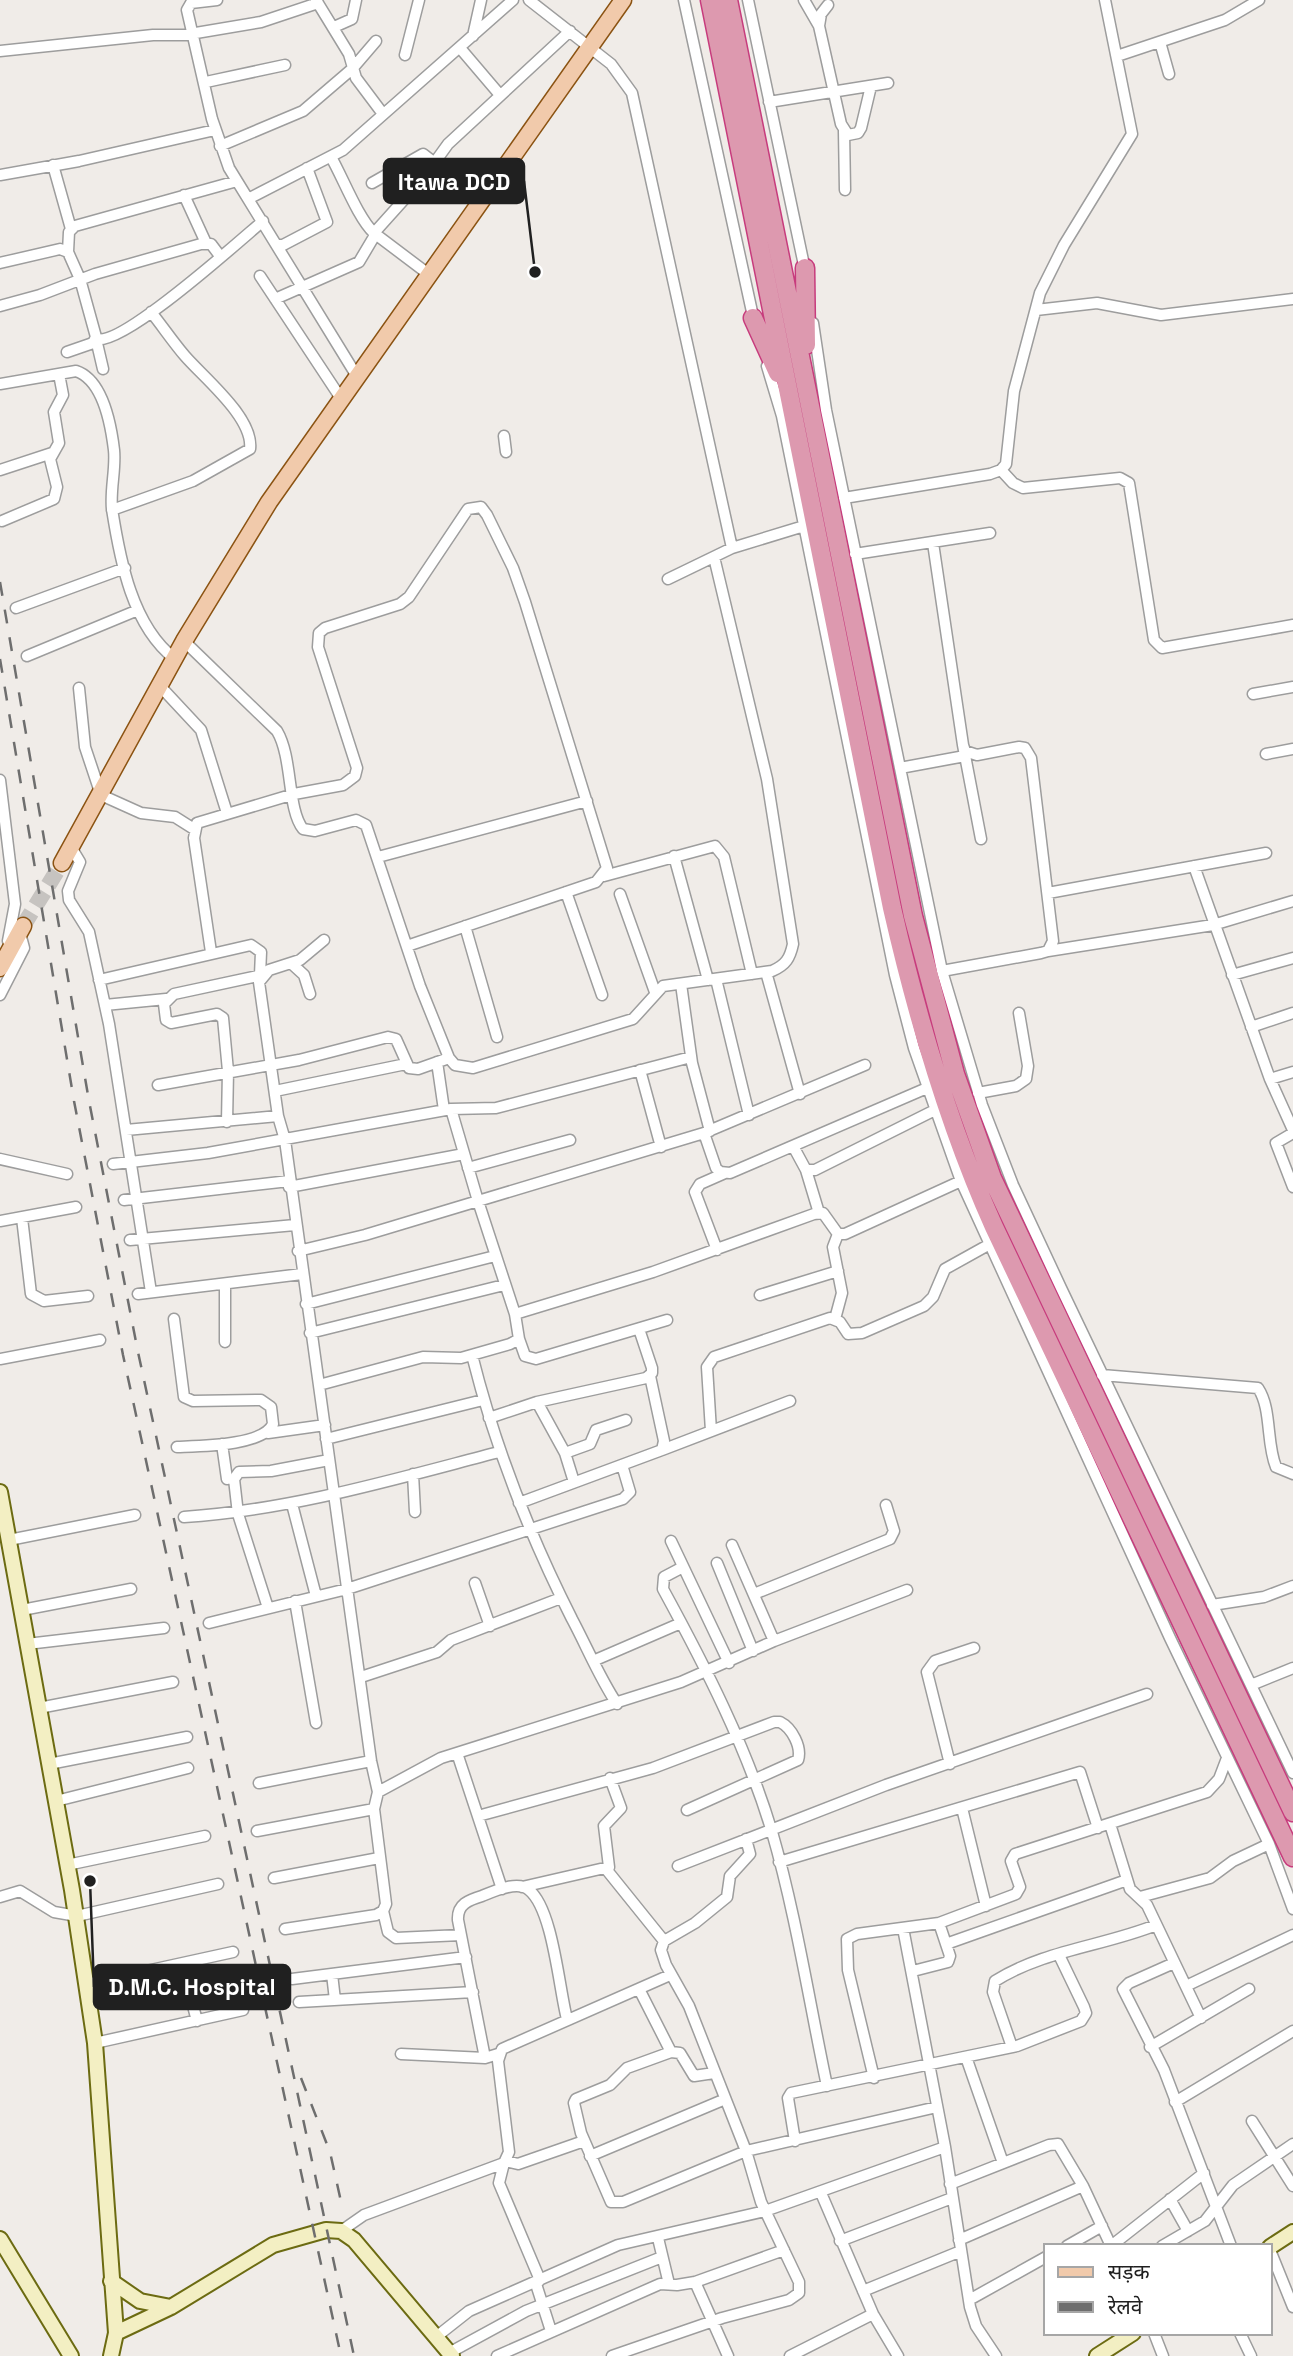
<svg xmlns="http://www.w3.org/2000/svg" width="1293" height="2356" font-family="'Space Grotesk','Noto Sans Devanagari',sans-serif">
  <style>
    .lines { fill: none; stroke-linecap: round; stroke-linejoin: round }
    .primary-tunnel { stroke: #c6c3c0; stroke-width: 16; stroke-dasharray: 16 8; stroke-linecap: butt }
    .street-casing { stroke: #9d9d9d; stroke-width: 13 }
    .secondary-casing { stroke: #6c6b12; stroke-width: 18 }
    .primary-casing { stroke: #8b5312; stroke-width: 19 }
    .highway-casing { stroke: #c73c7d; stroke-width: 21 }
    .street { stroke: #fff; stroke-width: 10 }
    .secondary { stroke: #f3efc3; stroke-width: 14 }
    .primary { stroke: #f1caab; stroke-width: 16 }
    .highway { stroke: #dd99af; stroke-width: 18 }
    .rail { stroke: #6e6e6e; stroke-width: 2.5; stroke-dasharray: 14 14; stroke-linecap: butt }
    .leader { fill: none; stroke: #202020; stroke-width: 2.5 }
    .callout-dot { fill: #202020; stroke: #fff; stroke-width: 2.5 }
    .callout { fill: #202020; stroke: #202020; stroke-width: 2.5 }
    .callout-label { font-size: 23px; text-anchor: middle; font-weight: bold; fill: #fff }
  </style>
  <rect width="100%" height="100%" fill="#f0ece8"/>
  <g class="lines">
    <path class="primary-tunnel" d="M23,926l39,-63"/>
    <g class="street-casing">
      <path id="street" d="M217,0l-26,3 -4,7 25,109 17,49 129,210
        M316,0l33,54 7,24 27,36
        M529,0l82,64 21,29 100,455
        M684,0l70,321
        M748,0l57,270
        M804,0l15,26
        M828,5l-7,9 -2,12 22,98 7,11 10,-2 3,-5 10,-42
        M334,27l18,-8 4,-19
        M473,36l8,-36
        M1160,42l9,32
        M460,48l40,47
        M0,51l153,-16h31l77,-13 57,-19
        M405,55l14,-55
        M1117,56l108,-36 34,-20
        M206,82l79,-17
        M769,102l119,-19
        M844,131l1,59
        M220,146l83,-35 49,-42 24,-28
        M331,157c12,21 27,61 43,76
        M435,162l13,-18 122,-113
        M53,165l18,64
        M0,175l79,-14 136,-31
        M372,183l51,-29 13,10 -62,69 57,43
        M184,195l22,48
        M248,199l95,-49 170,-150
        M277,245h6l44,-23 -20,-54
        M68,252l1,-20 6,-6 162,-45
        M0,263l60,-14 8,3 12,27 16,58 -3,6 -26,9
        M260,276l82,124
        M275,299l84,-37 16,-27
        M0,306l40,-11 55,-21 106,-30h10l9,12
        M1036,310l61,-7 64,12 132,-16
        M813,323l13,87 116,561 40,134 31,80 48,103 232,485
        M96,339c26,8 141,-96 167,-118
        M96,339l7,30
        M767,366l15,50 113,559 19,73 47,133 209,457 99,206 24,65
        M0,384l76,-13c27,9 35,54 38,79 2,19 -4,39 -2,59 8,51 20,117 63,150
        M504,436l2,16
        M0,470l52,-17
        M1001,470l12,13 10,5 97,-10 9,5 25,157 8,8 131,-23
        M844,498l146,-24 11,-4 5,-6 8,-73 26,-98 24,-48 68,-111 -27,-134
        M112,510l81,-29 57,-32c4,-31 -46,-71 -65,-93 -12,-14 -22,-29 -34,-44
        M2,521l52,-22 3,-12 -7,-28 9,-16 -5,-31 9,-17 -4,-21
        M933,543l30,202 2,6 12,4 42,-8 6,1 6,10 22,183 -5,10 -7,2 -99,18
        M855,554l135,-21
        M668,579l64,-31 72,-22
        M16,608l109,-40
        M184,641l93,90c16,27 10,78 26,98l12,2 41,-11 10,5 54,161 29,72 6,7 18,3 160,-49 30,-33 109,-15c14,-6 18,-13 21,-27l-26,-165 -53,-222
        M27,656l111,-46
        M159,685l42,45 26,83
        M79,688l6,59 16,48 40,18 34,4 19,12
        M1253,694l40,-7
        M963,745l18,94
        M1266,754l27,-5
        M900,768l65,-12
        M0,780l15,124 -7,37
        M71,847l9,15 -12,29 1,9 20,32 20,92 42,268
        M674,856l34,124
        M378,857l209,-56
        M1194,866l76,213 23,51
        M604,876l111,-30 9,11 28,117
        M566,892l36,103
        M1048,893l218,-40
        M620,894l35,98
        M465,926l32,111
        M1048,951l165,-26 80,-24
        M211,952l-17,-114 3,-15 97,-29 49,-9 12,-9 2,-8 -39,-121 1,-14 6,-5 75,-24 9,-7 59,-88 13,-2 6,8 26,53 12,34 82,266 -11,14 -189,64
        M292,964l12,11 6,19
        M766,972l34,122
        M1232,975l61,-17
        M716,979l33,136
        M99,980l152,-35 10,7 -1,23
        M681,984l11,79 18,68
        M0,995l24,-47 -4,-15
        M105,1005l61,-6
        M1251,1027l42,-14
        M437,1062l7,48
        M640,1070l21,77
        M1270,1079l23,-7
        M158,1085l141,-25 89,-23 8,2 13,29 9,1 31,-11
        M275,1091l131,-27
        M978,1093l38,-7 10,-7 2,-13 -9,-53
        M227,1122l1,-51 -5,-53 -6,-4 -46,9 -5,-3 -2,-16 10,-10 88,-19
        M126,1130l152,-14
        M704,1133l12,35 4,4 10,1 197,-85
        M1293,1133l-17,10 17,44
        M793,1146l13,24h9l120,-60
        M0,1159l67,15
        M113,1164l95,-11 243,-44 45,-1 195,-51
        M468,1168l102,-28
        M806,1170l13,43
        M289,1187l175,-33
        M124,1200l165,-19
        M22,1218l9,76 13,7 44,-5
        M0,1221l76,-14
        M130,1240l165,-15
        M717,1250l-22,-58 5,-8 25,-11
        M298,1251l67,-16 339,-102 161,-68
        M138,1294l164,-20
        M760,1295l78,-24
        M306,1304l189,-48
        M515,1314l138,-42 161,-58 9,-1 15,21h7l116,-53
        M174,1319l10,78 9,4 68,-1 10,7 2,17c-10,22 -74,22 -96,23
        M835,1319l7,-26 -9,-46 5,-13
        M310,1333l194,-48
        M519,1339l6,17 11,3 131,-39
        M225,1342v-58
        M472,1355c23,92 57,179 100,264 15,28 27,58 45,85
        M0,1359l100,-19
        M1102,1375l156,13c14,21 8,55 18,79l17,7
        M319,1385l104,-28 38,1 49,-14 9,-5 -4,-25 -37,-113 -27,-92
        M537,1402l28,51 9,29
        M489,1418l48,-16 109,-24 6,-5v-5l-13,-39
        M711,1431l-4,-64 7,-10 116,-39 10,4 8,12 14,-1 62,-27 9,-9 12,-28 45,-25
        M268,1433l57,-8
        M326,1439l157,-39
        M222,1444l5,35
        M662,1450l128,-49
        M565,1453l25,-9 6,-14 30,-10
        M413,1474l2,38
        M519,1503l143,-53 2,-9 -14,-65
        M292,1504l24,92
        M184,1517c107,-7 211,-38 315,-65
        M9,1540l126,-25
        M671,1541l58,122
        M732,1545l42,96
        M717,1563l36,88
        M683,1567l-19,10 -1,12c42,77 84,159 109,243 24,83 37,169 55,254
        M475,1583l15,43
        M754,1594l136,-55 4,-8 -8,-26
        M295,1601l21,122
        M1212,1605l52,-8 29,-11
        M268,1608l-30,-94 -4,-35 5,-7 32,-1 58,-11
        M22,1610l109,-21
        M209,1623l138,-34 276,-90 7,-7 -8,-27
        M27,1644l137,-16
        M593,1661l88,-38
        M361,1677l76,-25 14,-12 110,-42
        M1251,1685l42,-17
        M39,1708l134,-26
        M457,1753l45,136
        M49,1764l138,-27
        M950,1764l-23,-92 8,-11 39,-13
        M259,1783l112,-22
        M378,1792l63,-34 240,-76 93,-41 133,-51
        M56,1801l132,-33
        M962,1808l24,98
        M478,1816l175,-48 121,-46h6c12,6 22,25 18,38l-111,50
        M1110,1824l20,65 17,16 54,113
        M257,1831l117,-22
        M779,1862l301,-90 18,56
        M67,1865l138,-29
        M678,1866l208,-81 261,-91
        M606,1869l58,72
        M274,1878l105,-20
        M522,1887l87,-20 -5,-41 17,-18 -11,-30
        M0,1897l20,-6 34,21 23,4 141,-32
        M1140,1897l70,-19 23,-17 36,-17
        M383,1911l5,21 8,6 65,-3
        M903,1928l42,219 25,160 6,19 20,30
        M285,1929l91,-14 7,-4 3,-7 -12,-95 4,-17 -7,-31 -86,-621 -7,-24 -19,-134 10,-12 31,-10 24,-20
        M946,1944l181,-64
        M1174,1963l-45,20 -6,6 41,81 67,176
        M182,1964l15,57
        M913,1971l35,-9 2,-6 -11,-33
        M332,1974l3,26
        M292,1979l174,-22
        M87,1984l146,-32
        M1186,1986l107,-51
        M639,1989l32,63
        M299,2002l174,-10
        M95,2043l148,-33
        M1012,2047l-19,-55 2,-11c49,-31 109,-35 161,-56
        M1150,2047l99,-58
        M401,2054l84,4 13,-4
        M966,2057l37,106
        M485,2058l-27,-138c-1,-16 11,-20 24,-24 12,-5 36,-16 47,-6 24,19 30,99 38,129
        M714,2073l-20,3 -14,-23 -9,-1 -44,16 -17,17 -34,14 -2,4 7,30 30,69h12l123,-51 191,-44
        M874,2078l-26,-108 -1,-31 10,-5 82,-11 77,-29 4,-7 -9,-26 4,-7 192,-62 12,-13 8,-21
        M1175,2102l118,-71
        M1252,2121l41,65
        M795,2141l-7,-43 3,-5 226,-47 64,-25 5,-8 -2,-6 -25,-52
        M590,2156l133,-56
        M506,2161l12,3 66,-23
        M504,2163l-5,20 41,97 -4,4 15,47
        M950,2184l99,-39 9,-1 25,42 28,60
        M821,2193l52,121 25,42
        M1170,2199l18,32
        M341,2231l23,-16 140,-52 5,-11 -11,-91 4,-12 168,-74
        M658,2238l11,46
        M959,2240l124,-54
        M840,2241l112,-43
        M1067,2246l35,-20
        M1111,2246l93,-73
        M1162,2246l43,-25 28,-36 60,-41
        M1270,2250l23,57
        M695,2282l33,74
        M863,2291l98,-40
        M969,2300l77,-43
        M1154,2333l9,23
        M1240,2333l11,23
        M436,2337l33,-26 149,-66 147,-34 180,-64
        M449,2353l77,-42 136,-54
        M497,2356l163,-72 17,1 18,-3 89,-32
        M612,2356l110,-38 67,-18 10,-7v-11l-38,-80 -15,-51 -57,-145 -23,-41 -5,-15 3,-9 31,-18 32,-26 3,-21 20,-22 -4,-15
        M790,2356l83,-42"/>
    </g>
    <g class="secondary-casing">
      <path id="secondary" d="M0,1492l72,398 23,153 21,290 -5,23
        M0,2239l71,117
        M1270,2247l23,-15
        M111,2281l29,20 31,6
        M116,2333l55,-26 102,-62 53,-15 15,1 13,9 98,116
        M1097,2356l36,-23"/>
    </g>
    <g class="primary-casing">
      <path id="primary" d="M62,863l122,-222 85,-139 354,-502
        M0,968l23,-42"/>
    </g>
    <g class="highway-casing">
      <path id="highway" d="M710,0l182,908c25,109 56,217 102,319l299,630
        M728,0l185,916 42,158 37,104 301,634
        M805,268l1,77
        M753,318l25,55"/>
    </g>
    <use href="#street" class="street"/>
    <use href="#secondary" class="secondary"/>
    <use href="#primary" class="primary"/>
    <use href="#highway" class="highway"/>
    <path class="rail" d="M0,582l89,519 49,251 216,1004
      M0,659l74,442 49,254 218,1001
      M301,2078l29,74 12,54"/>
  </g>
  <path class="leader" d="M535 272L524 181M90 1881L94 1987"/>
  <g class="callout-dot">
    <circle cx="535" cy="272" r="7"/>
    <circle cx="90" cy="1881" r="7"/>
  </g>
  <g class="callout">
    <rect x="384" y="159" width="140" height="44" rx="7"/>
    <rect x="94" y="1965" width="196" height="44" rx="7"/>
  </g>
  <g class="callout-label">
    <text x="454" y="190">Itawa DCD</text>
    <text x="192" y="1995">D.M.C. Hospital</text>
  </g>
  <rect x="1044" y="2244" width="228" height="91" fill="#ffffff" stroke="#a6a6a6" stroke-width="2"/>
  <rect x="1058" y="2267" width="35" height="10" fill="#f1caab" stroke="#a6a6a6" stroke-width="2"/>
  <text x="1108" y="2279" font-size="21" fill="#202020">सड़क</text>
  <rect x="1058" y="2302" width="35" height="10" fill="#6e6e6e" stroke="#a6a6a6" stroke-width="2"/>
  <text x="1108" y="2314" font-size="21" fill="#202020">रेलवे</text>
</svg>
